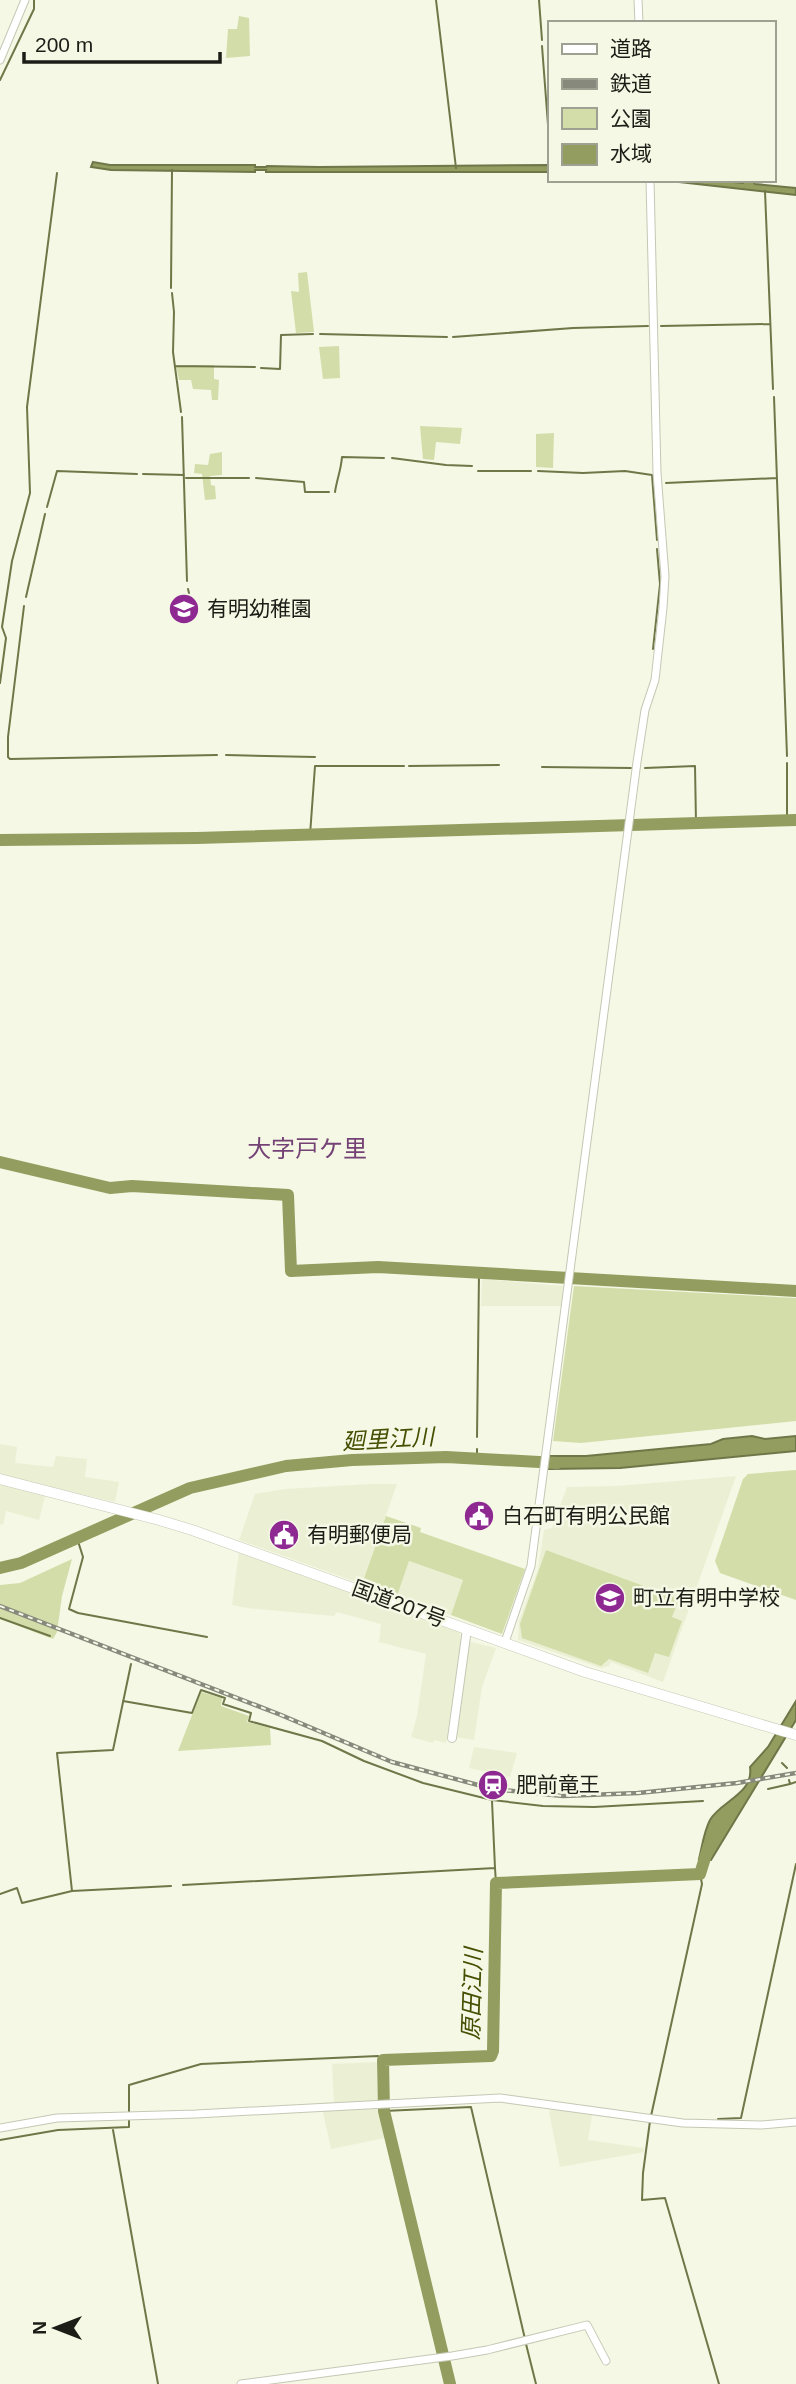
<svg xmlns="http://www.w3.org/2000/svg" width="796" height="2384" font-family="Helvetica,'Noto Sans JP',sans-serif">
  <style>
    .built { fill: #ebf0d4 }
    .green { fill: #d3dda9 }
    .water { fill: #929d5f; stroke: #6f7749; stroke-width: 2 }
    .lines { fill: none; stroke-linecap: round; stroke-linejoin: round }
    .stream { stroke: #6f7749; stroke-width: 2 }
    .river { stroke: #929d5f; stroke-width: 12 }
    .tertiary-casing { stroke: #c4c8b5; stroke-width: 9 }
    .secondary-casing { stroke: #c4c8b5; stroke-width: 10 }
    .trunk-casing { stroke: #c4c8b5; stroke-width: 11 }
    .tertiary { stroke: #fff; stroke-width: 7 }
    .secondary { stroke: #fff; stroke-width: 8 }
    .trunk { stroke: #fff; stroke-width: 10 }
    .rail-casing { stroke: #87897c; stroke-width: 4.5 }
    .rail { stroke: #f4f8e4; stroke-width: 2; stroke-dasharray: 5; stroke-linecap: butt }
    .labels { text-anchor: middle; stroke-width: 5; stroke-linejoin: round; paint-order: stroke }
    .poi-label { font-size: 21px; fill: #1c1d16; stroke: #f4f8e4; text-anchor: start }
    .street-label { font-size: 21px; fill: #1c1d16; stroke: #f4f8e4 }
    .water-label { font-size: 23px; font-style: italic; fill: #464e01; stroke: #f4f8e4 }
    .quarter-label { font-size: 24px; fill: #754275; stroke: #f4f8e4 }
  </style>
  <rect width="100%" height="100%" fill="#f4f8e4"/>
  <path class="built" d="M482,1279l81,7 -2,20h-80z
    M0,1438v6l17,3 -2,16 38,4 3,-11 31,3 -2,18 34,5 -4,20 -115,-27z
    M736,1476l-73,206 -52,-20 -2,4 -8,2 -83,-28 1,-19 19,-52 6,-39 8,-2 15,-41 50,-1z
    M0,1484l45,12 -6,24 -33,-9 -3,14 -3,-1z
    M370,1484h27l-35,100 -123,-44 16,-46 30,-5z
    M239,1552l220,80 2,6 -15,105 -12,-3 -1,3 -22,-6 6,-21 9,-62 -47,-12 2,-18 -44,-12 -3,4 -87,-8 -15,-3z
    M409,1561l54,19 -12,35 -54,-19z
    M471,1642l25,6 -14,39 -8,53 -19,-3 12,-85z
    M474,1747l43,6 -7,24 -41,-9z
    M377,2062l1,45 7,31 -54,11 -10,-46 13,-1 -2,-38z
    M551,2109l41,6 -4,25 56,8v4l-84,15 -11,-55z"/>
  <path class="green" d="M239,16l10,2 1,38 -24,2 2,-29h9z
    M307,272l7,60 -18,1 -5,-42 8,1 -1,-19z
    M339,346l1,32 -17,1 -4,-32z
    M176,365h38v14l5,1 -1,20h-6l-1,-10 -18,-1 -2,-9h-12z
    M420,426l42,2 -2,16 -24,-2 -2,18 -11,-1z
    M554,433l-1,35 -17,-1v-33z
    M222,452v23l-12,1 1,9 4,1 1,13 -11,1 -3,-26 -8,-1 1,-9 13,1 2,-11z
    M574,1286l222,12v123l-215,22 -28,-2z
    M796,1470v130l-76,-27 -5,-12 28,-82 5,-5z
    M386,1516l35,12 -1,4 105,37 -23,65 -51,-19 12,-35 -54,-19 -12,35 -35,-12z
    M546,1550l133,49 -7,18 10,4 -13,36 -14,-4 -7,20 -39,-14 -8,7 -79,-28 -2,-14z
    M72,1559l-10,37 -5,36 -4,7 -53,-20v-34l20,-2z
    M201,1692l21,6 -1,8 28,10 -2,6 23,6 1,17 -93,6z"/>
  <path class="water" d="M93,162l17,3h145v2h11l1,-1 52,1 230,-2v7h-283v-2h-11v2l-144,-2 -20,-3z
    M661,180h51l31,3 3,-3h6l3,4 41,4v7z
    M752,1436l13,3 31,-3v15l-176,17 -71,1 1,-13h36l125,-12 12,-5z
    M796,1701v19l-85,140 -12,-1c3,-12 5,-28 11,-39 11,-19 44,-26 40,-53l18,-20z"/>
  <g class="lines">
    <path class="stream" d="M436,0l20,168
      M539,0l3,40
      M542,46l7,92
      M0,80l34,-71v-9
      M765,191l8,198
      M171,288l1,-118
      M172,293l2,19 -1,40 8,60
      M661,326l109,-2
      M320,334l127,3
      M453,337l120,-9 75,-2
      M175,366l80,1
      M261,368l19,1 1,-34 32,-1
      M774,397l13,359
      M182,417l5,164
      M392,458l54,7 26,1
      M478,471h53
      M538,471l45,2 42,-2 27,4 5,65
      M143,474l41,1
      M186,478h63
      M256,478l48,4 1,10h24
      M666,483l111,-5
      M335,492c2,-13 6,-22 7,-35l42,1
      M47,507l10,-36 80,3
      M188,589l1,4
      M26,597l19,-83
      M24,606l-16,131v20l2,2 207,-4
      M653,649l7,-65 -3,-35
      M0,683l6,-45 -4,-11 10,-66 18,-68 -3,-86 30,-234
      M226,755l89,2
      M787,763v57
      M409,766l90,-1
      M542,767l89,1
      M645,768l50,-2 1,57
      M310,835l5,-69h89
      M477,1437l2,-164
      M477,1458v-9
      M77,1538l6,19 -14,52 9,4 129,24
      M0,1618l50,18
      M123,1701l69,12 9,-23 24,8 -2,6 28,9 -2,8 73,20 42,20 59,22 69,17 51,6 51,1 109,-6
      M782,1763l5,5
      M789,1780l1,4 6,-2
      M768,1789l22,-5
      M492,1801l3,67
      M183,1885l312,-17 1,15
      M72,1891l-15,-138 56,-3 18,-86
      M0,1894l17,-6 5,15 50,-12 99,-5
      M384,2111l87,-4 54,232
      M129,2113v-28l72,-21 177,-8 5,4
      M651,2116l51,-232 -2,-10
      M718,2119l23,-1 55,-254
      M650,2121l-7,52 -1,27 23,-2 54,186
      M113,2130l45,254
      M0,2140l58,-10 71,-3v-9
      M526,2344l10,40"/>
    <path class="river" d="M0,840l197,-2 599,-18
      M0,1162l110,26 22,-2 156,9 3,76 87,-4 418,24
      M0,1568l21,-5 169,-75 96,-22 66,-6 94,-3 111,6
      M450,2384l-66,-273 -1,-51 108,-4 2,-5 3,-168 204,-9 9,-29"/>
    <g class="tertiary-casing">
      <path id="tertiary" d="M638,0l1,23
        M0,60l25,-60
        M505,1642l26,-76 106,-804 8,-52 10,-30 8,-72 2,-32 -8,-103 -7,-293
        M0,2128l57,-10 139,-4 304,-16 183,25 78,2 35,-3
        M241,2384l211,-28 35,-6 100,-25 19,36"/>
    </g>
    <g class="secondary-casing">
      <path id="secondary" d="M452,1738l15,-109"/>
    </g>
    <g class="trunk-casing">
      <path id="trunk" d="M0,1479l159,41 33,10 393,142 211,63"/>
    </g>
    <use href="#tertiary" class="tertiary"/>
    <use href="#secondary" class="secondary"/>
    <use href="#trunk" class="trunk"/>
    <g class="rail-casing">
      <path id="rail" d="M0,1606l281,109 111,47 101,27 70,7 75,-3 99,-10 59,-10"/>
    </g>
    <use href="#rail" class="rail"/>
  </g>
  <defs>
    <g id="school-disc" transform="scale(1.575)"><circle r="9.5" fill="#8d2991" stroke="#f4f8e4"/><path d="M0-5L7-2L0 1L-7-2ZM-4 1L0 2.5L4 1V4Q0 6-4 4Z" fill="#fff"/></g>
    <g id="civic-disc" transform="scale(1.575)"><circle r="9.5" fill="#8d2991" stroke="#f4f8e4"/><path d="M-.6-6.5H3V-4.5H.6V-3L4-1V1h2V6H-6V1h2V-1L-.6-3ZM-1.2 2.5V6h2.4V2.5Z" fill="#fff"/></g>
    <g id="station-disc" transform="scale(1.575)"><circle r="9.5" fill="#8d2991" stroke="#f4f8e4"/><path d="M-3-6H3Q5-6 5-4V2Q5 4 3 4L4.5 6H3L1.5 4h-3L-3 6H-4.5L-3 4Q-5 4-5 2V-4Q-5-6-3-6ZM-3.5-4v3h7v-3ZM-3.5 1v1.5H-2V1ZM2 1v1.5H3.5V1Z" fill="#fff"/></g>
  </defs>
  <g fill-rule="evenodd">
    <use href="#school-disc" x="184" y="609"/>
    <use href="#civic-disc" x="479" y="1516"/>
    <use href="#civic-disc" x="284" y="1535"/>
    <use href="#school-disc" x="610" y="1598"/>
    <use href="#station-disc" x="493" y="1785"/>
  </g>
  <g class="labels">
    <g class="poi-label">
      <text x="207" y="616">有明幼稚園</text>
      <text x="502" y="1523">白石町有明公民館</text>
      <text x="307" y="1542">有明郵便局</text>
      <text x="633" y="1605">町立有明中学校</text>
      <text x="516" y="1792">肥前竜王</text>
    </g>
    <g class="street-label">
      <text transform="translate(399 1604) rotate(20)" y="7">国道207号</text>
    </g>
    <g class="water-label">
      <text transform="translate(388 1439) rotate(-3)" y="8">廻里江川</text>
      <text transform="translate(472 1994) rotate(-88)" y="8">原田江川</text>
    </g>
    <g class="quarter-label">
      <text x="307" y="1157">大字戸ケ里</text>
    </g>
  </g>
  <rect x="548" y="21" width="228" height="161" fill="#f4f8e4" stroke="#9ea092" stroke-width="2"/>
  <rect x="562" y="44" width="35" height="10" fill="#ffffff" stroke="#9ea092" stroke-width="2"/>
  <text x="610" y="56" font-size="21" fill="#1c1d16">道路</text>
  <rect x="562" y="79" width="35" height="10" fill="#87897c" stroke="#9ea092" stroke-width="2"/>
  <text x="610" y="91" font-size="21" fill="#1c1d16">鉄道</text>
  <rect x="562" y="108" width="35" height="21" fill="#d3dda9" stroke="#9ea092" stroke-width="2"/>
  <text x="610" y="126" font-size="21" fill="#1c1d16">公園</text>
  <rect x="562" y="144" width="35" height="21" fill="#929d5f" stroke="#9ea092" stroke-width="2"/>
  <text x="610" y="161" font-size="21" fill="#1c1d16">水域</text>
  <g transform="translate(56 2328) rotate(270)" stroke="#f4f8e4" stroke-width="5" paint-order="stroke">
  <path d="M0-5L12 26L0 18L-12 26Z" fill="#1c1d16"/>
  <text y="-10" font-size="19" font-weight="bold" text-anchor="middle" fill="#1c1d16">N</text>
  </g>
  <path d="M24 52v10h196v-10" fill="none" stroke="#1c1d16" stroke-width="3.5"/>
  <text x="35" y="52" font-size="21" fill="#1c1d16" stroke="#f4f8e4" stroke-width="5" paint-order="stroke">200 m</text>
</svg>
